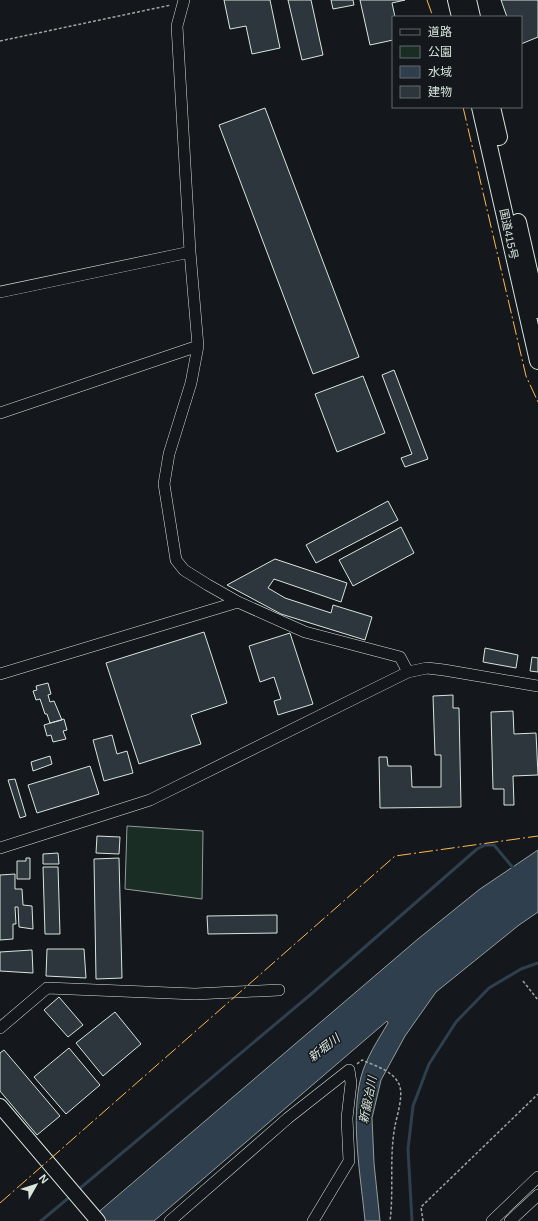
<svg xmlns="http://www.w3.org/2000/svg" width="538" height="1221" font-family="Arial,'Noto Sans JP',sans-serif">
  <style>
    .green { fill: #1a2d24; stroke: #939e99 }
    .water { fill: #2f3f4d; stroke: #939e99 }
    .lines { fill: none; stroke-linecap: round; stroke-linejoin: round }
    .stream { stroke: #2f3f4d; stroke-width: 3 }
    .building { fill: #2c363c; stroke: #d8e6dc }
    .minor-casing { stroke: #d8e6dc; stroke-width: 12 }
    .major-casing { stroke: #d8e6dc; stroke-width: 16 }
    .highway-casing { stroke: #d8e6dc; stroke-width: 18 }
    .path { stroke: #9da8a2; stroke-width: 1.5; stroke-dasharray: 3 2; stroke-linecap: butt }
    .minor { stroke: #14181c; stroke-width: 11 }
    .major { stroke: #14181c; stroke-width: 14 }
    .highway { stroke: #14181c; stroke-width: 16 }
    .power { stroke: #ffb74d; stroke-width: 1; stroke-dasharray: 14 3 2 3; stroke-linecap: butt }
    .labels { text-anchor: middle; stroke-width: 3; stroke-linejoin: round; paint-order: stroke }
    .street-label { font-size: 11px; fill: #d8e6dc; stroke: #14181c }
    .water-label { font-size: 12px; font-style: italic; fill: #d8e6dc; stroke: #14181c }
  </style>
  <rect width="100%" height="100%" fill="#14181c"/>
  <path class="green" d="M127,826l76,5 -1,68 -77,-10z"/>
  <path class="water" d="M538,850v62l-19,13 -83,67 -31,44 -24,44 -9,38 2,45 6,58h-15c-4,-43 -15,-102 -4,-144 5,-19 17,-37 27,-54l-1,-2 -233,200h-66l330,-282 62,-50z"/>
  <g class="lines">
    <path class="stream" d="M78,1190l232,-195 167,-146 8,-4h9l20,24
      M41,1221l31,-26
      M412,1221l-4,-72 5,-43 16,-42 27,-42 33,-34 32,-19 17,-6"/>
  </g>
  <path class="building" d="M224,0h46l10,48 -28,6 -6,-28 -16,3z
    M288,0h23l12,55 -21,5z
    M331,0h22l1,5 -21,4z
    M360,0h45l-13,3 3,14h-2v23l-23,5z
    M501,0h37v37l-17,7v-27h-14z
    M265,108l94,249 -46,17 -94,-249z
    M394,370l34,89 -23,8 -4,-9 11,-4 -30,-79z
    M363,376l22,57 -48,19 -22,-58z
    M388,501l10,19 -82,43 -10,-18z
    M401,527l13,26 -61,33 -14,-26z
    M275,559l72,24 -6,19 -67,-23 -6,9 17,10 46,15 2,-8 39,12 -7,23 -84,-26 -54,-29z
    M204,632l23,71 -36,12 10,29 -62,20 -33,-101z
    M290,633l23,71 -35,11 -4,-14 7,-2 -7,-22 -14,5 -11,-36z
    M485,648l33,7 -2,13 -33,-6z
    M532,657l6,1v14l-8,-1z
    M48,683l3,11 -3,1 2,7 4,-1 8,19 -12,3 -3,-9h-2l-5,-15 -4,1 -3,-9 4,-1 -1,-4z
    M453,695v13h6l2,99 -81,1 -1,-51h8l1,9h23l1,21h29v-32h-6l-2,-59z
    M513,711l1,23 22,-1 2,42 -25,1 1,29h-10v-16h-11l-2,-77z
    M64,719l3,11 -4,1 3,8 -13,3 -2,-7 -4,1 -3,-11z
    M112,735l5,19 10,-3 6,22 -29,8 -11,-41z
    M50,756l2,8 -19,7 -2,-9z
    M90,766l9,28 -62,19 -9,-28z
    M15,779l11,37 -6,2 -12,-38z
    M97,836l23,1 -1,17 -23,-1z
    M58,853l1,11h-16v-10z
    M26,858h4v21h-13v-18h9z
    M119,858l3,120 -26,1 -2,-120z
    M43,867h15l2,67h-15z
    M15,874v15h7l1,16 9,1 1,23 -14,-2 -1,-20h-3l1,17h-3v15l-13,1v-65z
    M277,915v18l-69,1 -1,-18z
    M47,949h37l2,29 -40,-2z
    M32,950l1,23 -33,-2v-19z
    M59,997l24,28 -15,12 -24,-27z
    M115,1012l26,32 -38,32 -27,-33z
    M69,1048l31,37 -34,29 -32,-37z
    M4,1050l56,66 -23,19 -37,-44v-38z"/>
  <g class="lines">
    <g class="minor-casing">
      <path id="minor" d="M184,0l-7,26 13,226 8,94 -7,37 -22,71 -5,30 12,76 8,10 24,15 30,17 67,30 95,25 8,15
        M0,292l190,-40
        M0,413l198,-67
        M0,674l238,-72
        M0,848l150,-48 258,-128 19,-4 17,2 94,16
        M0,1028l47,-40 148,6 84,-4
        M170,1221l118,-103 61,-48 2,13 -4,35 2,43 -36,60
        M492,1221l46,-44
        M510,1221l28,-26"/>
    </g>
    <g class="major-casing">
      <path id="major" d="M0,1106l98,115"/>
    </g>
    <g class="highway-casing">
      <path id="highway" d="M456,0l4,17
        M468,0l4,17
        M480,107l58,254
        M492,107l7,30
        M518,222l20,88"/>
    </g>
    <path class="path" d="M0,41l171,-36
      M523,981l15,19
      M357,1064l5,-4c13,6 30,10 37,24 5,11 -2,31 -4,42 -6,31 -1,64 -5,95
      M423,1221l-2,-14 117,-113"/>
    <use href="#minor" class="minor"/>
    <use href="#major" class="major"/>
    <use href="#highway" class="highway"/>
    <path class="power" d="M427,0l6,17
      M463,107l63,269 12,26
      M0,1203l395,-347 143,-20"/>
  </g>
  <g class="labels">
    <g class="street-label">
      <text transform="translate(509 234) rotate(78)" y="4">国道415号</text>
    </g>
    <g class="water-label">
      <text transform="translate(324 1048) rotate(-38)" y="4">新堀川</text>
      <text transform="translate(368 1100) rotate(-79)" y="4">新鍛冶川</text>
    </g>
  </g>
  <rect x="392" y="16" width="130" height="92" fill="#14181c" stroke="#626a69"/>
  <rect x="400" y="29" width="20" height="6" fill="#14181c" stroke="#626a69"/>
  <text x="428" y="36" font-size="12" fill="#d8e6dc">道路</text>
  <rect x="400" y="46" width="20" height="12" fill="#1a2d24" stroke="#626a69"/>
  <text x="428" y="56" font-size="12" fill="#d8e6dc">公園</text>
  <rect x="400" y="66" width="20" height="12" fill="#2f3f4d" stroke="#626a69"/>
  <text x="428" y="76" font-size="12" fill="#d8e6dc">水域</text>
  <rect x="400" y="86" width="20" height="12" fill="#2c363c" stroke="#626a69"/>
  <text x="428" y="96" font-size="12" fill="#d8e6dc">建物</text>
  <g transform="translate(36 1185) rotate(51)" stroke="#14181c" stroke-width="3" paint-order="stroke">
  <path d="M0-3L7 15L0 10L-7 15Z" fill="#d8e6dc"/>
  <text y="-6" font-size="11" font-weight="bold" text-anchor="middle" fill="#d8e6dc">N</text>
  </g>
</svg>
